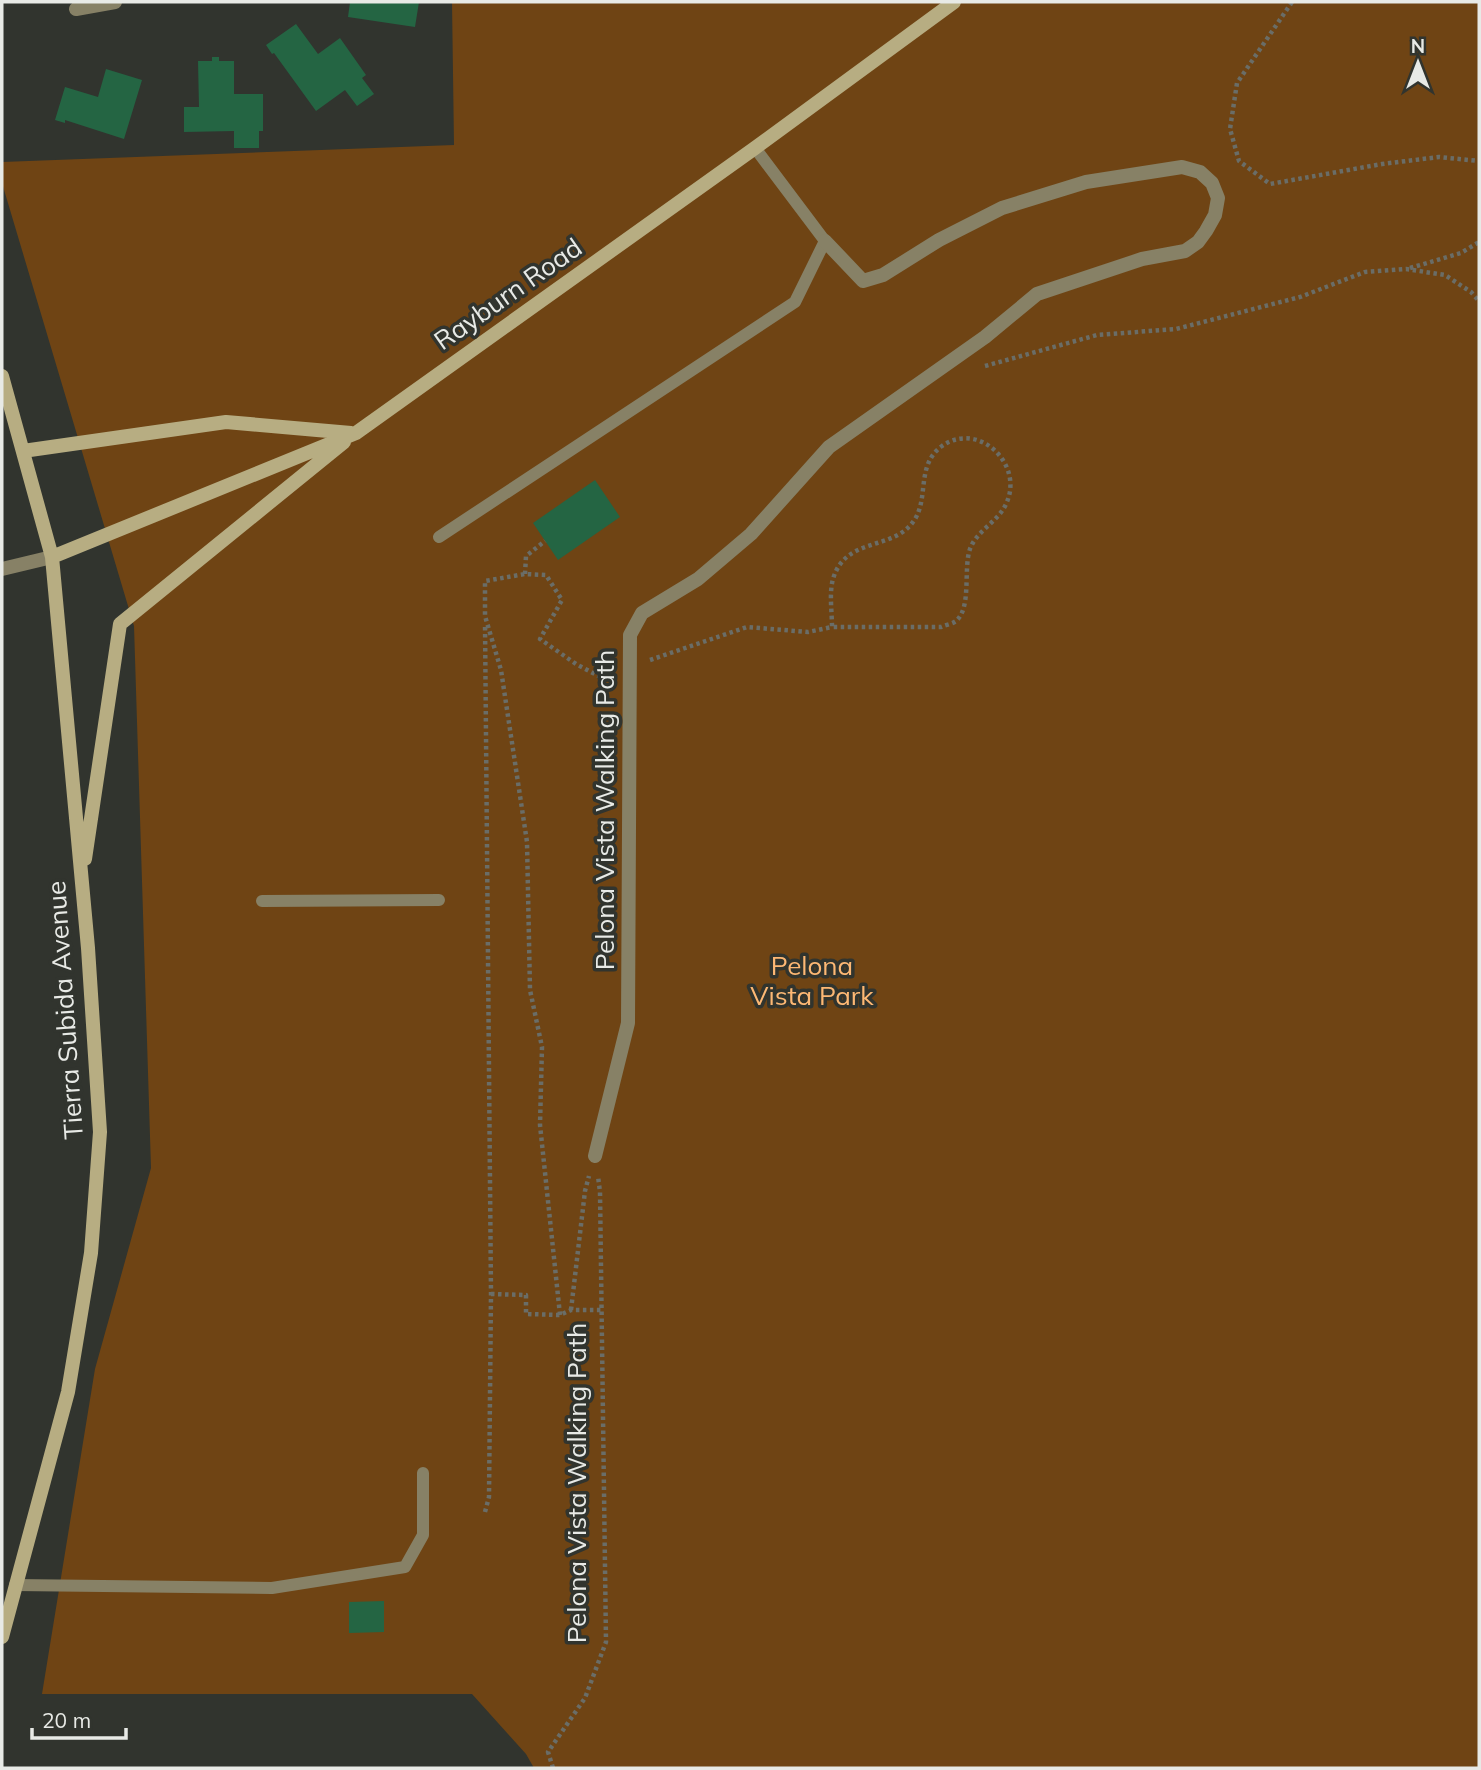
<svg xmlns="http://www.w3.org/2000/svg" width="1481" height="1770" font-family="Mulish,sans-serif">
  <style>
    .green { fill: #6f4414 }
    .building { fill: #246543 }
    .lines { fill: none; stroke-linecap: round; stroke-linejoin: round }
    .path { stroke: #6a6d67; stroke-width: 4.5; stroke-dasharray: 3.5 3.5; stroke-linecap: butt }
    .lane { stroke: #878166; stroke-width: 12 }
    .street { stroke: #878166; stroke-width: 14 }
    .secondary { stroke: #b7ad82; stroke-width: 14 }
    .labels { text-anchor: middle; stroke-width: 7; stroke-linejoin: round; paint-order: stroke }
    .street-label { font-size: 26px; fill: #e8eae6; stroke: #31342e }
    .park-label { font-size: 26px; fill: #fdb874; stroke: #31342e }
  </style>
  <rect width="100%" height="100%" fill="#31342e"/>
  <path class="green" d="M452,2h1027v1766h-945l-8,-14 -54,-60h-430l53,-325 56,-201 -17,-542 -132,-443v-21l452,-17z"/>
  <path class="building" d="M350,2h69l-4,25 -67,-10z
    M296,24l22,30 22,-16 26,37 -4,3 12,16 -17,12 -12,-16 -29,21 -42,-58 -2,1 -6,-9z
    M212,57h7v4h15v33h29v37h-4v17h-25v-17l-50,1v-25h15l-1,-46h14z
    M106,69l36,11 -18,59 -59,-19v3l-10,-3 10,-33 33,10z
    M595,480l25,37 -62,43 -25,-37z
    M384,1601v31l-35,1v-31z"/>
  <g class="lines">
    <path class="path" d="M1292,2l-55,81 -7,46 9,32 31,23 112,-20 57,-7 40,4
      M1410,268l51,-15 18,-11
      M985,366l112,-31 79,-6 124,-32 65,-25 41,-3 39,6 26,17 8,9
      M525,574l1,-18 19,-15
      M650,660l97,-33 61,5 24,-5c0,-15 -3,-34 1,-48 13,-44 62,-27 82,-60 14,-23 1,-54 27,-73 37,-26 83,19 64,58 -8,18 -29,26 -36,45 -7,20 2,58 -14,72 -4,3 -11,4 -15,6h-109
      M491,1294l35,1v19l34,1 11,-5h31
      M571,1310l14,-119 4,-15
      M560,1315l-20,-190 2,-78 -12,-57 -3,-148 -26,-172 -16,-54v-35l40,-7 21,1 16,25 -22,39 36,25 32,17
      M485,1512l4,-15 2,-203 -6,-670
      M553,1768l-5,-16 37,-54 21,-56 -6,-450 -2,-16"/>
    <path class="lane" d="M439,537l356,-235 30,-61 -70,-93
      M262,901l177,-1
      M15,1585l257,3 133,-21 18,-32v-62"/>
    <path class="street" d="M76,9l39,-7
      M2,569l50,-12
      M595,1156l33,-133 2,-388 12,-22 56,-34 53,-45 78,-87 156,-110 52,-43 105,-35 43,-8 13,-9 8,-11 9,-16 3,-17 -6,-15 -12,-11 -18,-5 -96,15 -84,26 -63,32 -56,35 -20,6 -38,-40"/>
    <path class="secondary" d="M2,376l50,181 36,391 12,184 -9,121 -23,139 -66,245
      M23,451l203,-29 125,11
      M52,557l304,-124 399,-285 199,-146
      M85,859l35,-235 224,-182"/>
  </g>
  <g class="labels">
    <g class="street-label">
      <text transform="translate(508 294) rotate(-35)" y="9">Rayburn Road</text>
      <text transform="translate(605 810) rotate(-90)" y="9">Pelona Vista Walking Path</text>
      <text transform="translate(65 1010) rotate(-94)" y="9">Tierra Subida Avenue</text>
      <text transform="translate(577 1483) rotate(-90)" y="9">Pelona Vista Walking Path</text>
    </g>
    <g class="park-label">
      <text x="812" y="975">Pelona<tspan x="812" dy="30">Vista Park</tspan></text>
    </g>
  </g>
  <rect width="1481" height="1770" fill="none" stroke="#e8eae6" stroke-width="7"/>
  <g transform="translate(1418 63)" stroke="#31342e" stroke-width="5" paint-order="stroke">
  <path d="M0-5L12 26L0 18L-12 26Z" fill="#e8eae6"/>
  <text y="-10" font-size="19" font-weight="bold" text-anchor="middle" fill="#e8eae6">N</text>
  </g>
  <path d="M32 1728v10h94v-10" fill="none" stroke="#e8eae6" stroke-width="3.5"/>
  <text x="42" y="1728" font-size="21" fill="#e8eae6" stroke="#31342e" stroke-width="5" paint-order="stroke">20 m</text>
</svg>
